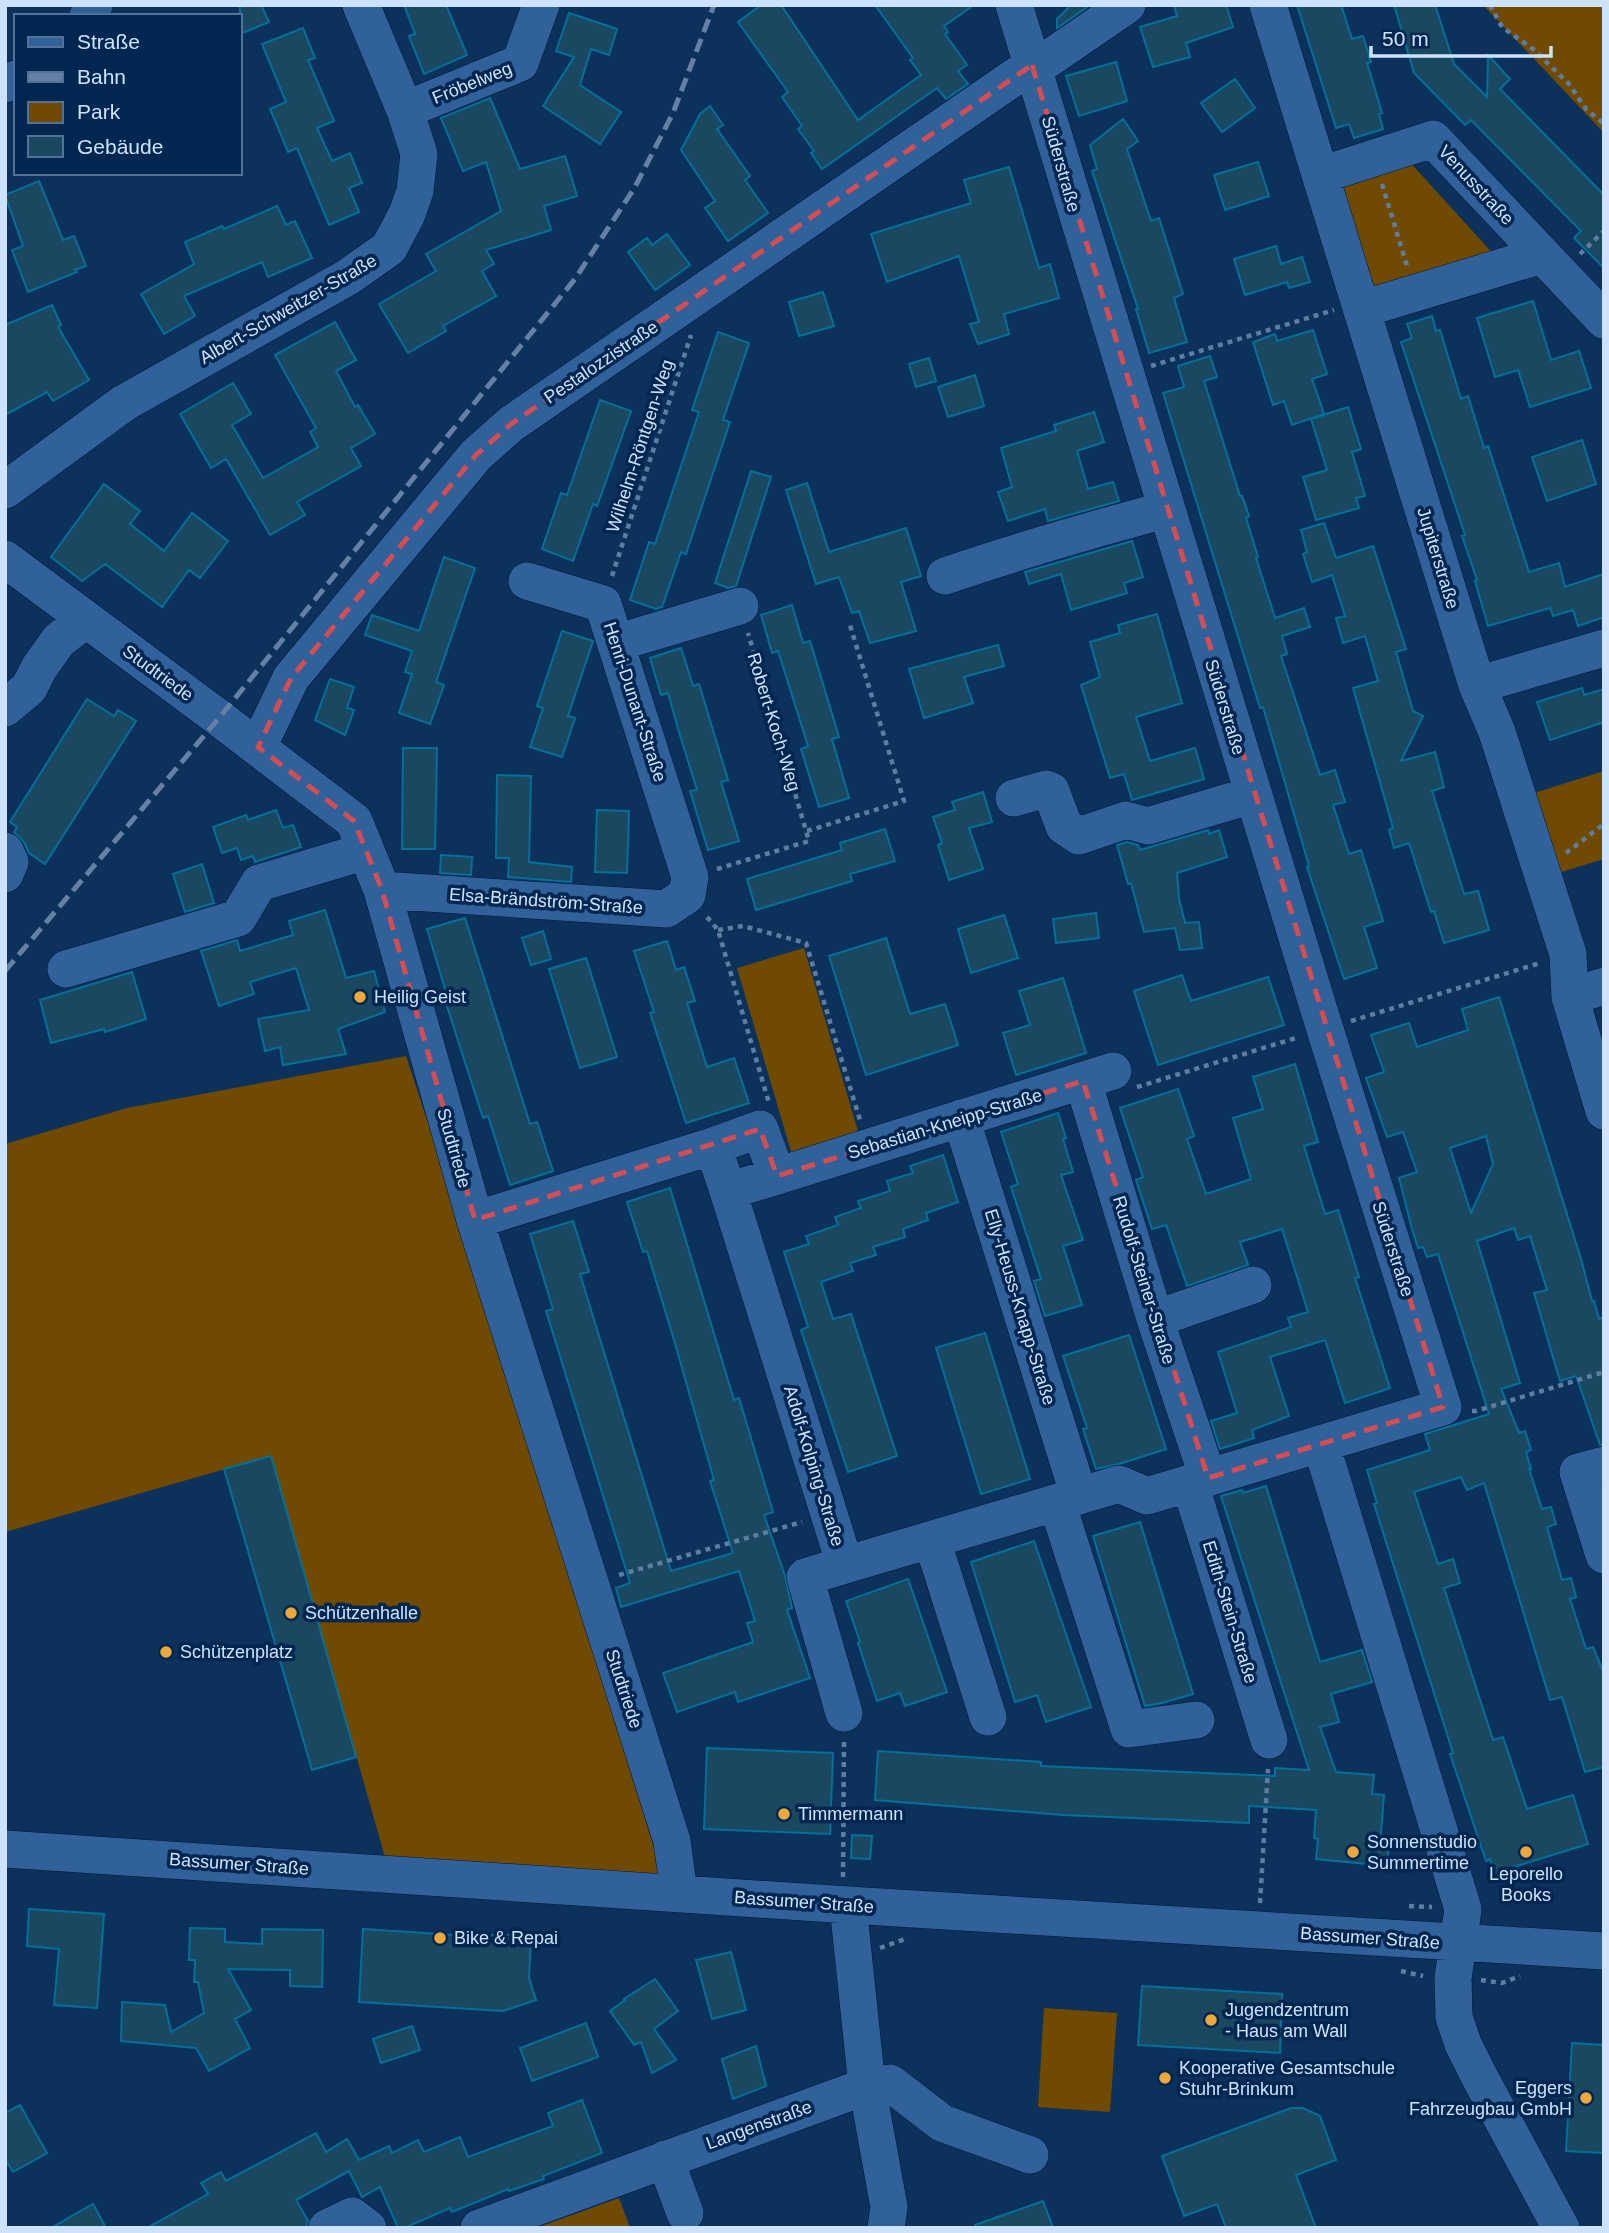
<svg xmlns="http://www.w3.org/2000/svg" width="1609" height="2233" font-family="Helvetica,sans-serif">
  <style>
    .green { fill: #704a01 }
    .building { fill: #194860; stroke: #03709b; stroke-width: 2; fill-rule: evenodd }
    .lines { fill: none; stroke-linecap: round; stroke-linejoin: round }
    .minor-casing { stroke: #021936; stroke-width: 38 }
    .path { stroke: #5f7da1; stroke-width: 4.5; stroke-dasharray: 5 5; stroke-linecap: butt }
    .minor { stroke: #31619b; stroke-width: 37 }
    .rail { stroke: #6481a5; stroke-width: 5; stroke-dasharray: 14 7; stroke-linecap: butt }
    .marked { fill: none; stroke: #d44d53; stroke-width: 5; stroke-dasharray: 14 9; stroke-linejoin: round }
    .poi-dot { fill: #eda83b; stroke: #012750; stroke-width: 2.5 }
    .labels { text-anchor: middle; stroke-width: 7; stroke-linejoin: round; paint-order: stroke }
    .street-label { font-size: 18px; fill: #cde2fd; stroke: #012750 }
    .poi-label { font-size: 18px; fill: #cde2fd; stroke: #012750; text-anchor: start }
  </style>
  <rect width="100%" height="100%" fill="#0c315b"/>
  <path class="green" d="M1483,5h121v128z
    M1406,158l91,100 -121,36 -41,-100 8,-15z
    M1604,771v88l-46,14 -24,-80z
    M804,948l56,190 -67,20 -56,-190z
    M406,1056l67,205 190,616 -278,-20 -114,-401 -266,76v-388l122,-36z
    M1044,2008l73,5 -7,99 -72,-5z
    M619,2198l11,30h-94z"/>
  <path class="building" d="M240,5h21l8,17 -29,12z
    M404,5h42l21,50 -43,19 -15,-38 6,-2z
    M761,5h20l77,115 63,-45 -11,-15 3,-2 -38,-53h99l-30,21 4,6 -3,2 22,31 -9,6 10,13 -22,15 -9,-11 -115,81 -11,-16 3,-2 -16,-22 4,-3 -20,-29 6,-5 -50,-70z
    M1071,5h19l-33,23v-9z
    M1174,5h52l7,22 -47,16 4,14 -37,10 -13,-40 37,-11z
    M1297,5h44l11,34 11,-3 8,26 -4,1 15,50 -3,1 4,15 -29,9 -5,-14 -13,4z
    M1394,5h41l19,59 33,33 1,-42 22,24 -10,10 104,106v73l-30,-30 7,-7 -110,-111 -6,5 -51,-52z
    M569,13l48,16 -8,26 -18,-6 -11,36 41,27 -21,32 -57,-38 31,-49 -18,-6z
    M303,28l12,30 -7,2 26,61 -17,7 15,33 18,-8 12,30 -13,5 10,24 -30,13 -32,-77 -9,4 -18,-43 16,-7 -24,-58z
    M1116,62l11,39 -48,15 -13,-40z
    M1235,79l20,29 -33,24 -21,-29z
    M490,98l30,71 45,-13 12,40 -33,10 7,24 -65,20 8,14 -12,7 14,25 -53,30 3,5 -38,22 -29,-49 57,-33 -10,-17 75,-43 -15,-49 -23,9 -22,-53z
    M710,106l13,19 -6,4 33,47 -5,4 23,33 -40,28 -23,-33 10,-7 -34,-51 19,-36z
    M1123,119l15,22 -11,8 24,72 8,-3 24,76 -9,4 13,44 -38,11 -13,-44h2l-46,-138 5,-2 -7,-24z
    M1258,162l11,34 -44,14 -11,-35z
    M1009,167l30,101 11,-4 9,34 -55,16 5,20 -31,10 -8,-20 9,-2 -20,-66 -72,26 -16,-48 100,-31 -7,-23z
    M39,181l24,59 11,-4 12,30 -11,4 2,2 -49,20 -16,-42 11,-4 -18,-51z
    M277,206l9,19 9,-4 17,37 -44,19 -6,-15 -78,34 11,20 -31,18 -23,-40 53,-30 -9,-22 37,-16 2,3z
    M667,234l23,31 -35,25 -27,-38 19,-14 5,7z
    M1276,246l5,18 21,-7 8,25 -21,6 -2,-6 -42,13 -11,-36z
    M823,292l11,34 -35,10 -10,-34z
    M1533,301l18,59 28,-9 12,37 -61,19 -12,-37 -23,7 -18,-59z
    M52,305l9,20 -3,2 31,53 -36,21 -6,-9 -42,23v-90z
    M1432,316l4,15 4,-1 21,69 7,-3 16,52 4,-2 41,126 30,-9 6,24 39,-13v43l-26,9 -5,-16 -20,6 -3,-8 -62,18 -13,-45 2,-1 -15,-44 3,-1 -64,-193 11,-4 -5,-14z
    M335,322l21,38 -20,11 19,36 3,-2 17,29 -24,14 10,18 -64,36 8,13 -35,20 -44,-76 -15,9 -31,-54 53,-31 18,31 -19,11 31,53 55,-31 -8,-15 6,-4 -41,-73z
    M1313,330l14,44 -15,5 12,35 -32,11 -8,-24 -11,4 -20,-63 22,-8 2,7z
    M718,332l31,11 -26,77 7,2 -44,132 -5,-2 -19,55 -6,2 -26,-9 19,-58 6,2 44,-132 -7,-2z
    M1210,356l7,21 -13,4 36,115h2l7,20 -3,2 12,39 -2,1 19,60 29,-10 6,19 -28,9 5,18 -6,2 39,119 15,-5 10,32 -12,3 16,49 12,-4 22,71 -19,6 13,41 -33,11 -37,-112 2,-1 -46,-159 -3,1 -97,-315 21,-6 -6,-21z
    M929,358l7,23 -20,6 -7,-23z
    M975,375l9,31 -36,11 -10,-30z
    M600,400l31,11 -34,95 -4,-2 -20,57 -31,-12 19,-56 6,2z
    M1348,407l13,42 -9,3 13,44 -9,2 3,10 -43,12 -13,-43 24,-7 -16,-51z
    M1094,412l10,30 -27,9 11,38 25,-7 6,19 -71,20 -3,-12 -37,12 -10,-29 14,-5 -11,-39 55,-17 -2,-6z
    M1582,440l14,44 -49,17 -15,-44z
    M751,471l20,6 -35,109 -8,2 -13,-5z
    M807,483l22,69 77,-24 15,48 -20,6 15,49 -46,12 -11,-32 -7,2 -13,-36 -23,7 -30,-94z
    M104,484l36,27 -10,13 34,27 28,-38 36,28 -28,37 -11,-8 -27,37 -57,-43 -23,17 -31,-24z
    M1324,523l12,35 37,-12 33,103 -10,3 17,59 10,5 -22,45 34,-9 9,35 -12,4 32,103 14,-3 11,39 -45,13 -10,-32 -3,1 -22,-69 -15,5 -5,-18 4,-2 -40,-140 25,-7 -13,-45 -22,7 -7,-25 9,-2 -13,-41 -20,7 -9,-28 4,-2 -6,-22z
    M1132,541l11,36 -19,6 3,10 -56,17 -10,-36 -32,10 -4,-12z
    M444,557l31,11 -39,114 8,3 -14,39 -31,-11 13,-39 -7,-2 7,-21 -47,-16 7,-20 47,16z
    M792,605l11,38 7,-2 29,96 -7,2 17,59 -30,9 -18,-58 7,-3 -30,-95 -6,2 -11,-38z
    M1157,614l25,89 -46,14 14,44 45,-13 9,31 -72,21 -8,-26 -14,4 -29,-93 19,-8 -10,-35 30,-9 -2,-8z
    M562,631l31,10 -25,75 7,2 -13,39 -32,-10 13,-39 -6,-2z
    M998,645l6,21 -40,11 9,26 -49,15 -15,-49z
    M681,648l12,38 6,-2 29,96 -7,2 18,59 -31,9 -18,-59 7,-1 -18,-58 -11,-39 -7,2 -11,-37z
    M330,679l24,8 -7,21 7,2 -9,25 -30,-15z
    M1582,688l2,7 20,-6v33l-54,18 -13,-38z
    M87,699l27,17 4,-6 18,11 -91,143 -16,-11 -5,-11 -10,-10 3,-5 -7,-5z
    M403,748h34l-2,101h-33z
    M497,775l34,1 -2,86 43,5 -1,15 -63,-5 1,-19h-13z
    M983,792l9,30 -23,6 14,41 -34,11 -11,-35 4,-2 -9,-26 22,-7 -3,-8z
    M276,810l7,18 10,-3 8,22 -46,15 -2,-6 -12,4 -4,-12 -15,5 -9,-26 33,-12 2,5z
    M597,810l32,1 -2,62 -32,-1z
    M885,829l10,32 -45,13 2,7 -96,29 -9,-31 95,-29 -2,-7z
    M1208,830l1,4 10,-4 8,27 -50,16 2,26 6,24 14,-1 3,26 -22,2 -5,-22 -31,4 -13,-49 -3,1 -11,-39 10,-3 11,3 2,5z
    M441,855l31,2 -1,18 -31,-2z
    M202,864l12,39 -29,9 -12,-38z
    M325,910l21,68 28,-7 11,41 -47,17 8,25 -63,11 -3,-18 -15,4 -7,-32 51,-9 -13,-42 -46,14 4,12 -35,12 -18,-55 36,-11 3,11 53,-16 -4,-14z
    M1096,913l3,25 -43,5 -3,-24z
    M1004,915l14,43 -47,15 -13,-44z
    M465,918l65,206 7,-2 16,49 -43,14 -22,-69 -5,2 -21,-65 -17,-53 3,-1 -21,-70z
    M543,931l8,28 -20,6 -9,-27z
    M886,938l24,76 35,-10 13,41 -92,30 -37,-119z
    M667,941l9,29 8,-3 11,34 -8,2 20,64 27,-9 15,45 -63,20 -36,-110 4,-1 -20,-61z
    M586,958l31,99 -37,11 -31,-99z
    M132,972l14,47 -41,13 -1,-3 -53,14 -11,-43z
    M1182,975l9,26 77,-24 16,48 -126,40 -24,-74z
    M1063,978l23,75 -70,22 -13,-42 27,-8 -11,-34z
    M1499,997l82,262 11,42h2l5,18 5,-2v128h-4l-24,-69 -16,5 -26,-88 13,-3 -17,-54 -12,4 -4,-12 -37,13 43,142 -19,6 18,44 6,-2 6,19 -5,2 5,17h-2l13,40 9,-2 5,17 -9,3 15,53 9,-2 5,19 -6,2 16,50 7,-2 11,27v93l-19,5 -23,-75 -12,3 -66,-217 -17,7 -6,-13 -47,15 24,72 15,-5 7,24 -16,5 49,152 10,-3 24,72 46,-14 15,49 -94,29 -4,-14 -4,2 -36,-107 3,-1 -79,-249 3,-1 -10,-33 63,-20 -5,-16 64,-20 -51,-160 -11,3 -4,-10 -5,1 -6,-19 -13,-51 18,-6 -14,-40 -16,5 -21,-59 18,-6 -13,-37 38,-12 8,24 51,-17 -6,-21zM1486,1136l7,28 -22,49 -21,-65z
    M1295,1064l23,78 -14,4 21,68 13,-4 21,67 -4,1 35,110 -45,15 -20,-63 -55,17 19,59 -37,14 2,8 -34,11 -9,-28 26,-8 -19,-61 73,-25 -3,-9 20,-6 -26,-83 -42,13 8,23 -61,21 -21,-61 -14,4 -16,-49 7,-3 -23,-69 58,-19 16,47 -7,3 19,55 45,-15 -18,-61 30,-9 -10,-32z
    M1058,1113l8,25 -3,1 10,33 -12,3 22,65 -20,6 19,59 -37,11 -11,-35 7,-2 -30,-92 7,-3 -17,-52z
    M943,1155l15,47 -32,11 2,7 -25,9 2,8 -32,10 3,8 -26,8 3,8 -32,11 12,37 18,-5 46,142 -49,16 -47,-142 7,-3 -24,-75 25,-8 -3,-8 32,-11 -3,-8 26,-9 -3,-7 32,-10 -3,-10 26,-8 -3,-7z
    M670,1188l64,212 5,-2 34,114 -9,3 21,61 7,32 -5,2 23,68 -72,24 -3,-10 -58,20 -14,-39 90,-31 -6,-19 8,-2 -16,-50 -118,36 -5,-19 14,-5 -84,-272 7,-2 -23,-75 43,-13 16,51 -9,2 91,297 62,-18 -23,-72 4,-1 -40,-140 -27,-89 -4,1 -16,-50z
    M985,1333l45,146 -49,15 -45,-146z
    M1129,1335l37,114 -47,15 -23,5 -13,-40 4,-1 -24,-72z
    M271,1456l85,301 -44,13 -88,-301z
    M1266,1486l54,176 42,-12 10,32 -41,12 8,28 -19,5 16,45 38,3 -2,19 12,1 -4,50h9l-2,21 -71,-7 2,-20 -4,-1 2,-28 -67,-4v17l-186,-8 -188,-15 3,-49 163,11v4l234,10v-8l34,2 -88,-274 21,-6 1,3z
    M1140,1522l53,172 -31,9 -17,3 -52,-170z
    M1034,1541l57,166 -45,15 -9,-27 -22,7 -44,-140z
    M908,1579l39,113 -42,14 -5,-13 -23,8 -19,-58 2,-1 -14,-41z
    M707,1748l126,5 -3,81 -126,-5z
    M852,1835l20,1 -2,23 -19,-1z
    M29,1909l75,5 -7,94 -43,-3 5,-56 -32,-3z
    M190,1928l35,1v13l37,2v-15l61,1 -1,57 -32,-1v-16l-62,-1 23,41 -16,9 15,29 -41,23 -13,-23 -75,-7 1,-39 43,3 6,27 33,-19 -6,-31h-4l1,-22h-6z
    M363,1929l123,8v-2h45l-2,43 7,22 -33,11 -144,-9z
    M731,1952l15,58 -34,9 -16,-59z
    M655,1979l23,32 -24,18 22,31 -24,13 -11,-31 -7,3 -24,-34 15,-11 -1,-1z
    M1142,1986l140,8 -2,59 -142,-8z
    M586,2023l12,34 -66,24 -12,-33z
    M412,2026l8,24 -39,13 -8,-24z
    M1572,2043l32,2v108l-38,-2z
    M756,2046l10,40 -33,13 -11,-40z
    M582,2100l20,53 -59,23 1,3 -35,12 -1,-2 -56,23 -2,-4 -46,20h-6l-18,-41 -18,10 -13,-26 -53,29 12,21 -2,7h-159l61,-34 -7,-11 20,-11 5,9 90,-48 10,19 21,-13 12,21 30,-14 3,7 26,-13 6,12 36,-15 8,20 85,-31 -5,-13z
    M20,2105l27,48 -34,19 -8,-13v-46z
    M1291,2108h12l17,8 16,44 -40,15 20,53h-90l-9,-24 -33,12 -22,-60z
    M1043,2201l10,27h-78v-3z
    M93,2204l13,24h-55z"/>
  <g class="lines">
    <g class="minor-casing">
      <path id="minor" d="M1268,5l209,680 20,47 71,222 2,43 34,114
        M88,16l6,-11
        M5,84l11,-5
        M405,110l115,-47 21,-58
        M1321,175l112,-36 171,181
        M1362,309l180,-54
        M5,490l119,-87 224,-126 41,-29 18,-34 8,-23 4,-37 -14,-44 -44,-105
        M5,559l214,159 135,103 28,69 93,330 197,621 7,52
        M945,576c73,-25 146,-46 220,-66
        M616,643l124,-37
        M1477,685l127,-37
        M5,708l24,-20 10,-20 20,-28 26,-20
        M258,747l33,-69 185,-223 35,-31 521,-359 12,-3 83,-57
        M1014,798l32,-9 5,2 13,35 15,10 47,-16 22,6 104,-31
        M5,851l5,11 -5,12
        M382,890l284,19 21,-14 3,-18 -87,-273 -76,-23
        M66,969l172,-51 21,-35 107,-32
        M1570,997l34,-11
        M1083,1081l72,238 53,159
        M961,1118l118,378
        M777,1176l-49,15 -15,-45 47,-17 17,47 336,-105
        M728,1191l117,374 -40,12 39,136
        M475,1220l238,-74
        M1155,1319l98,-34
        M1321,1444l142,465 -10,69 1,39 9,27 16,32 82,152
        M1604,1465l-26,7 26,83
        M1190,1484l79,256
        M1057,1503l72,226 67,-9
        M932,1540l56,177
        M845,1565l274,-81 28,12 296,-89c-147,-466 -289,-933 -429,-1402
        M5,1849l843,56 756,46
        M665,2159l20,54
        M327,2228l25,-12 16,12
        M479,2228l388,-142 -19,-181
        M886,2228l3,-21 -22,-121 23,-3 52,40 88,32"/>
    </g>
    <path class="path" d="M1490,5l12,22 31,22 36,35 17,25 18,15
      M1382,184l25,82
      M1580,254l24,-23
      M1151,366l183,-56
      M612,576l79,-241
      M807,831l97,-30 -55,-179
      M1566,853l38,-29
      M717,869l92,-28 -61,-208
      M707,917l11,13 51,173
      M718,930l25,-4 63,17 54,177
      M1351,1021l189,-58
      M1137,1087l162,-50
      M1472,1411h4l128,-39
      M619,1575l183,-53
      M843,1877l1,-135
      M1260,1903l8,-134
      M1409,1906l23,1
      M880,1948l25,-9
      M1401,1971l22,5
      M1481,1980l21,3 18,-7"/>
    <use href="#minor" class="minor"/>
    <path class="rail" d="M5,971l214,-253 356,-439 60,-92 38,-74 41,-108"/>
  </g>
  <path class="marked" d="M1032,65l411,1342 -235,71 -125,-397 -306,95 -17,-47 -285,91 -93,-330 -28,-69 -96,-74 33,-69 185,-223 35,-31z"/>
  <g class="poi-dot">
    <circle cx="360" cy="997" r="7"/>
    <circle cx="291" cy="1613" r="7"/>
    <circle cx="166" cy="1652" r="7"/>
    <circle cx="784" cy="1814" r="7"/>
    <circle cx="1353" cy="1852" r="7"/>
    <circle cx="1526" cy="1852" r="7"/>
    <circle cx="440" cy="1938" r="7"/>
    <circle cx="1211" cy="2020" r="7"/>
    <circle cx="1165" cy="2078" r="7"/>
    <circle cx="1586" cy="2098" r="7"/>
  </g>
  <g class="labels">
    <g class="street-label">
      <text transform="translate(472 83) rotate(-22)" y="6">Fröbelweg</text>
      <text transform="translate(1061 164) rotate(74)" y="6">Süderstraße</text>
      <text transform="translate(1476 185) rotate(47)" y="6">Venusstraße</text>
      <text transform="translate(288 309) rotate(-30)" y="6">Albert-Schweitzer-Straße</text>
      <text transform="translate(601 362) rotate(-34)" y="6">Pestalozzistraße</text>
      <text transform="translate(640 446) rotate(-72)" y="6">Wilhelm-Röntgen-Weg</text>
      <text transform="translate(1438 558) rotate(73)" y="6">Jupiterstraße</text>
      <text transform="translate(158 673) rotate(36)" y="6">Studtriede</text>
      <text transform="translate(635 702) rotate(72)" y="6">Henri-Dunant-Straße</text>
      <text transform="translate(1225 707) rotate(73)" y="6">Süderstraße</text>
      <text transform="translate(774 722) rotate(73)" y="6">Robert-Koch-Weg</text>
      <text transform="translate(546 901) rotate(4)" y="6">Elsa-Brändström-Straße</text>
      <text transform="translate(945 1124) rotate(-17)" y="6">Sebastian-Kneipp-Straße</text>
      <text transform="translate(454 1148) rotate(74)" y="6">Studtriede</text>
      <text transform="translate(1393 1249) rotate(72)" y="6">Süderstraße</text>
      <text transform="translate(1144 1280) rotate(73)" y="6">Rudolf-Steiner-Straße</text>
      <text transform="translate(1020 1307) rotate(73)" y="6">Elly-Heuss-Knapp-Straße</text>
      <text transform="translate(814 1466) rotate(73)" y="6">Adolf-Kolping-Straße</text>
      <text transform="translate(1230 1612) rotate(73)" y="6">Edith-Stein-Straße</text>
      <text transform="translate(624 1689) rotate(72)" y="6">Studtriede</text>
      <text transform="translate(239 1864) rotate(4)" y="6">Bassumer Straße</text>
      <text transform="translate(804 1902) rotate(4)" y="6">Bassumer Straße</text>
      <text transform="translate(1370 1938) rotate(4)" y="6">Bassumer Straße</text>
      <text transform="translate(759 2125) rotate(-20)" y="6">Langenstraße</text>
    </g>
    <g class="poi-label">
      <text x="374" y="1003">Heilig Geist</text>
      <text x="305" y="1619">Schützenhalle</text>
      <text x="180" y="1658">Schützenplatz</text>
      <text x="798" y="1820">Timmermann</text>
      <text x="1367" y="1848">Sonnenstudio<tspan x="1367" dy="21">Summertime</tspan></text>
      <text x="1526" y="1880" text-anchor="middle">Leporello<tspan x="1526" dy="21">Books</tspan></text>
      <text x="454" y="1944">Bike &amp; Repai</text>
      <text x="1225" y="2016">Jugendzentrum<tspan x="1225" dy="21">- Haus am Wall</tspan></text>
      <text x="1179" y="2074">Kooperative Gesamtschule<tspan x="1179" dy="21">Stuhr-Brinkum</tspan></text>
      <text x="1572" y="2094" text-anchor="end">Eggers<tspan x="1572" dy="21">Fahrzeugbau GmbH</tspan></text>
    </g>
  </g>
  <rect width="1609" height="2233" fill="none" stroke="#cde2fd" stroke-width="14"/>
  <rect x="14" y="14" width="228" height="161" fill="#012750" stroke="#537295" stroke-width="2"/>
  <rect x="28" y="37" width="35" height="10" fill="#31619b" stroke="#537295" stroke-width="2"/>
  <text x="77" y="49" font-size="21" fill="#cde2fd">Straße</text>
  <rect x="28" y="72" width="35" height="10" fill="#6481a5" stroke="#537295" stroke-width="2"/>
  <text x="77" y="84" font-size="21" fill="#cde2fd">Bahn</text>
  <rect x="28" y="102" width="35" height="21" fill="#704a01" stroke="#537295" stroke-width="2"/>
  <text x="77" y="119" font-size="21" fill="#cde2fd">Park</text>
  <rect x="28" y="136" width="35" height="21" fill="#194860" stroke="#537295" stroke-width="2"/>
  <text x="77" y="154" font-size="21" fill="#cde2fd">Gebäude</text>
  <path d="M1371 46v10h180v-10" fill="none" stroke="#cde2fd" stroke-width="3.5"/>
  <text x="1382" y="46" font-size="21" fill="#cde2fd" stroke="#012750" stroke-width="5" paint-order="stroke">50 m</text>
</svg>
